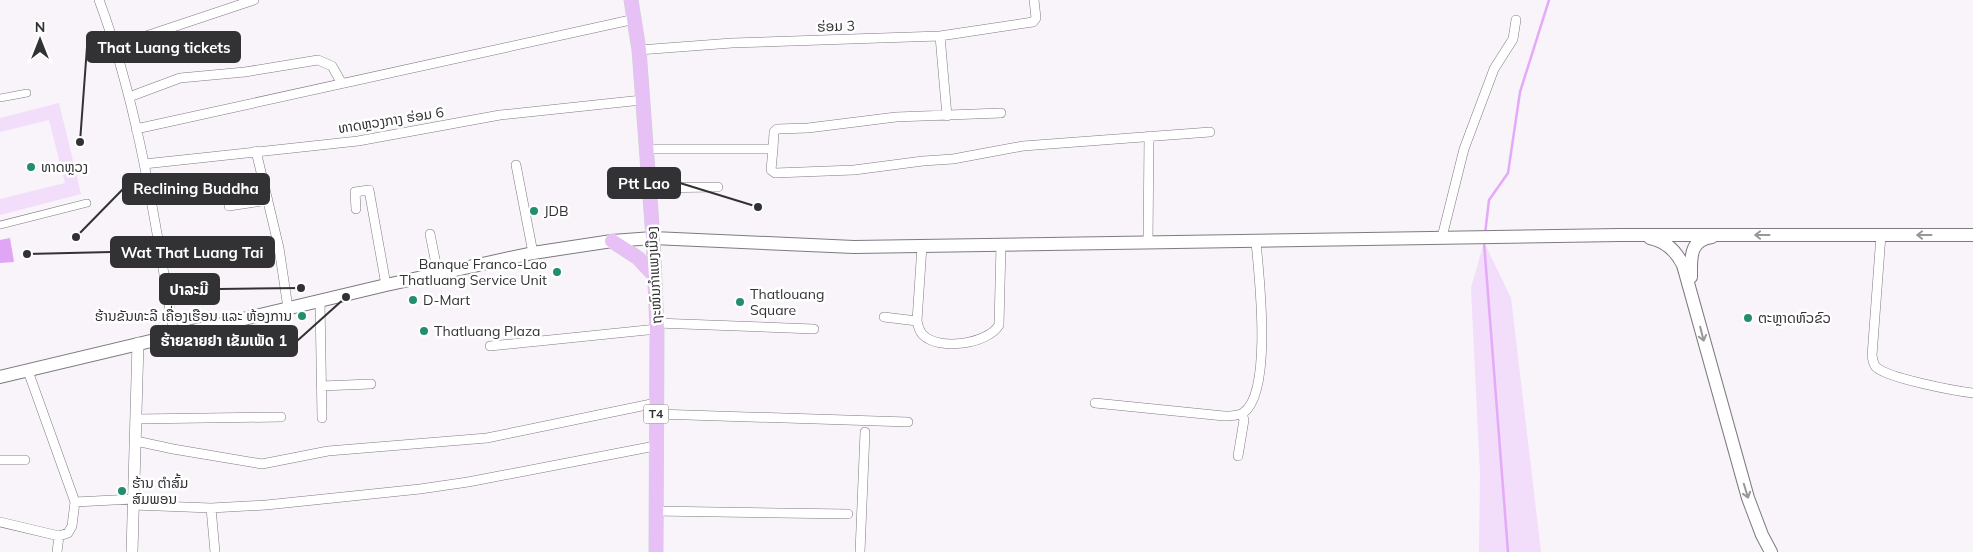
<svg xmlns="http://www.w3.org/2000/svg" width="1973" height="552" font-family="Mulish,'Noto Sans Lao',sans-serif">
  <style>
    .green { fill: #f2ddfa }
    .forest { fill: #e1a5f6 }
    .lines { fill: none; stroke-linecap: round; stroke-linejoin: round }
    .stream { stroke: #e5a9fa; stroke-width: 2.5 }
    .pedestrian-casing { stroke: #7e7b80; stroke-width: 8 }
    .minor-casing { stroke: #7e7b80; stroke-width: 10 }
    .tertiary-casing { stroke: #7e7b80; stroke-width: 12 }
    .secondary-casing { stroke: #7e7b80; stroke-width: 14 }
    .primary-casing { stroke: #d2d2d2; stroke-width: 15 }
    .pedestrian { stroke: #fff; stroke-width: 7 }
    .minor { stroke: #fff; stroke-width: 9 }
    .tertiary { stroke: #fff; stroke-width: 11 }
    .secondary { stroke: #fff; stroke-width: 12 }
    .primary { stroke: #e7c0f5; stroke-width: 14 }
    .oneway { stroke: #989899 }
    .poi-dot { fill: #228e6c; stroke: #fff; stroke-width: 2 }
    .labels { text-anchor: middle; stroke-width: 5; stroke-linejoin: round; paint-order: stroke }
    .shield { fill: #fff; stroke: #706f70; stroke-width: 1 }
    .shield-label { font-size: 12px; font-weight: bold; fill: #323133 }
    .street-label { font-size: 14px; fill: #323133; stroke: #fff }
    .poi-label { font-size: 14px; fill: #323133; stroke: #fff; text-anchor: start }
    .leader { fill: none; stroke: #323133; stroke-width: 2 }
    .callout-dot { fill: #323133; stroke: #fff; stroke-width: 2 }
    .callout { fill: #323133; stroke: #323133; stroke-width: 2 }
    .callout-label { font-size: 15px; text-anchor: middle; font-weight: bold; fill: #fff }
  </style>
  <rect width="100%" height="100%" fill="#f8f4fa"/>
  <path class="green" d="M59,103l22,91 -81,21v-16l65,-16 -16,-63 -49,12v-14z
    M1484,242l27,56 30,254h-62l1,-78 -9,-186z"/>
  <path class="forest" d="M10,238l4,24 -14,1v-23z"/>
  <g class="lines">
    <path class="stream" d="M1485,234l4,-34 19,-27 12,-81 29,-92
      M1484,242l24,310"/>
    <g class="pedestrian-casing">
      <path id="pedestrian" d="M0,98l27,-5
        M0,225l87,-22"/>
    </g>
    <g class="minor-casing">
      <path id="minor" d="M99,0c40,107 56,222 75,334
        M940,36l7,80
        M116,46l138,-46
        M639,50l93,-7 208,-7 93,-14 3,-4 -2,-18
        M129,97l51,-19 65,-6 73,-12 14,6 9,16
        M136,129l499,-110
        M645,149h128l-2,21 4,3 79,-3 69,-9 30,-2 70,-13 187,-14
        M773,149l1,-17 3,-3 31,-1 88,-11 105,-4
        M256,151l23,97 9,60
        M144,164l214,-23 142,-26 142,-15
        M516,165l17,88
        M649,188l69,-1
        M229,206l39,-6
        M356,209l-1,-17 14,-2 17,95
        M430,234l8,40
        M1881,235l-9,121c1,3 1,8 4,11 11,11 79,24 97,26
        M1442,237l22,-88 30,-80 19,-30 3,-19
        M1148,243l1,-107
        M922,246l-5,75c1,5 2,10 6,14 16,16 65,9 76,-10l2,-80
        M161,256l118,-8
        M320,301l2,117
        M884,317l33,4
        M656,323l158,6
        M490,346l167,-17
        M321,386l50,-2
        M1095,403l129,13c6,0 14,0 19,-3 30,-20 16,-138 13,-171
        M656,414l252,8
        M137,419l144,-2
        M136,441l37,8 89,15 66,-13 159,-13 169,-35
        M1238,456l6,-36 -2,-6
        M0,460h25
        M75,502l58,-3
        M133,505l78,3 55,-3 154,-16 48,-7 187,-36
        M211,508l4,44
        M654,511l194,3
        M0,522l59,14 9,-3 4,-7 3,-24 -47,-131
        M57,552l2,-16
        M860,552l5,-120"/>
    </g>
    <g class="tertiary-casing">
      <path id="tertiary" d="M132,552l6,-209"/>
    </g>
    <g class="secondary-casing">
      <path id="secondary" d="M1650,238c16,3 26,13 33,27l65,233 14,37 9,17
        M1691,277c0,-19 -2,-37 21,-40
        M0,377l386,-92 147,-32 79,-12 41,-3 201,9 766,-12h353"/>
    </g>
    <g class="primary-casing">
      <path id="primary" d="M631,0l8,50 14,188 4,91 -1,223
        M612,241l26,17 16,17"/>
    </g>
    <use href="#pedestrian" class="pedestrian"/>
    <use href="#minor" class="minor"/>
    <use href="#tertiary" class="tertiary"/>
    <use href="#secondary" class="secondary"/>
    <use href="#primary" class="primary"/>
  </g>
  <defs><path id="oneway-shaft" d="M-6 0H5M1.5-3L5.5 0L1.5 3" fill="none" stroke-width="1.6" stroke-linecap="round" stroke-linejoin="round" transform="scale(1.25)"/></defs>
  <g class="oneway">
    <use href="#oneway-shaft" transform="translate(1762 235) rotate(-180)"/>
    <use href="#oneway-shaft" transform="translate(1924 235) rotate(180)"/>
    <use href="#oneway-shaft" transform="translate(1702 334) rotate(76)"/>
    <use href="#oneway-shaft" transform="translate(1746 491) rotate(73)"/>
  </g>
  <g class="poi-dot">
    <circle cx="31" cy="167" r="5"/>
    <circle cx="534" cy="211" r="5"/>
    <circle cx="557" cy="272" r="5"/>
    <circle cx="413" cy="300" r="5"/>
    <circle cx="740" cy="302" r="5"/>
    <circle cx="302" cy="316" r="5"/>
    <circle cx="1748" cy="318" r="5"/>
    <circle cx="424" cy="331" r="5"/>
    <circle cx="122" cy="491" r="5"/>
  </g>
  <g class="labels">
    <rect class="shield" x="643.5" y="404.5" width="25" height="19" rx="4"/>
    <g class="shield-label">
      <text x="656" y="418">T4</text>
    </g>
    <g class="street-label">
      <text transform="translate(836 26) rotate(-2)" y="5">ຮ່ອມ 3</text>
      <text transform="translate(391 120) rotate(-9)" y="5">ທາດຫຼວງກາງ ຮ່ອມ 6</text>
      <text transform="translate(654 275) rotate(-93)" y="5">ຖະໜົນກຳແພງເມືອງ</text>
    </g>
    <g class="poi-label">
      <text x="41" y="172">ທາດຫຼວງ</text>
      <text x="544" y="216">JDB</text>
      <text x="547" y="269" text-anchor="end">Banque Franco-Lao<tspan x="547" dy="16">Thatluang Service Unit</tspan></text>
      <text x="750" y="299">Thatlouang<tspan x="750" dy="16">Square</tspan></text>
      <text x="423" y="305">D-Mart</text>
      <text x="292" y="321" text-anchor="end">ຮ້ານຂັນທະລີ ເຄື່ອງເຮືອນ ແລະ ຫ້ອງການ</text>
      <text x="1758" y="323">ຕະຫຼາດຫົວຂົວ</text>
      <text x="434" y="336">Thatluang Plaza</text>
      <text x="132" y="488">ຮ້ານ ຕຳສົ້ມ<tspan x="132" dy="16">ສົມພອນ</tspan></text>
    </g>
  </g>
  <path class="leader" d="M80 142L87 47M758 207L680 183M76 237L123 189M27 254L111 252M301 288L219 289M346 297L297 341"/>
  <g class="callout-dot">
    <circle cx="80" cy="142" r="5"/>
    <circle cx="758" cy="207" r="5"/>
    <circle cx="76" cy="237" r="5"/>
    <circle cx="27" cy="254" r="5"/>
    <circle cx="301" cy="288" r="5"/>
    <circle cx="346" cy="297" r="5"/>
  </g>
  <g class="callout">
    <rect x="87" y="32" width="153" height="30" rx="5"/>
    <rect x="608" y="168" width="72" height="30" rx="5"/>
    <rect x="123" y="174" width="146" height="30" rx="5"/>
    <rect x="111" y="237" width="163" height="30" rx="5"/>
    <rect x="160" y="274" width="59" height="30" rx="5"/>
    <rect x="151" y="326" width="146" height="30" rx="5"/>
  </g>
  <g class="callout-label">
    <text x="164" y="53">That Luang tickets</text>
    <text x="644" y="189">Ptt Lao</text>
    <text x="196" y="194">Reclining Buddha</text>
    <text x="192" y="258">Wat That Luang Tai</text>
    <text x="189" y="295">ປາລະມີ</text>
    <text x="224" y="346">ຮ້າຍຂາຍຢາ ເຂັມເພັດ 1</text>
  </g>
  <g transform="translate(40 40)" stroke="#ffffff" stroke-width="4" paint-order="stroke">
  <path d="M0-4L9 19L0 12L-9 19Z" fill="#323133"/>
  <text y="-8" font-size="14" font-weight="bold" text-anchor="middle" fill="#323133">N</text>
  </g>
</svg>
